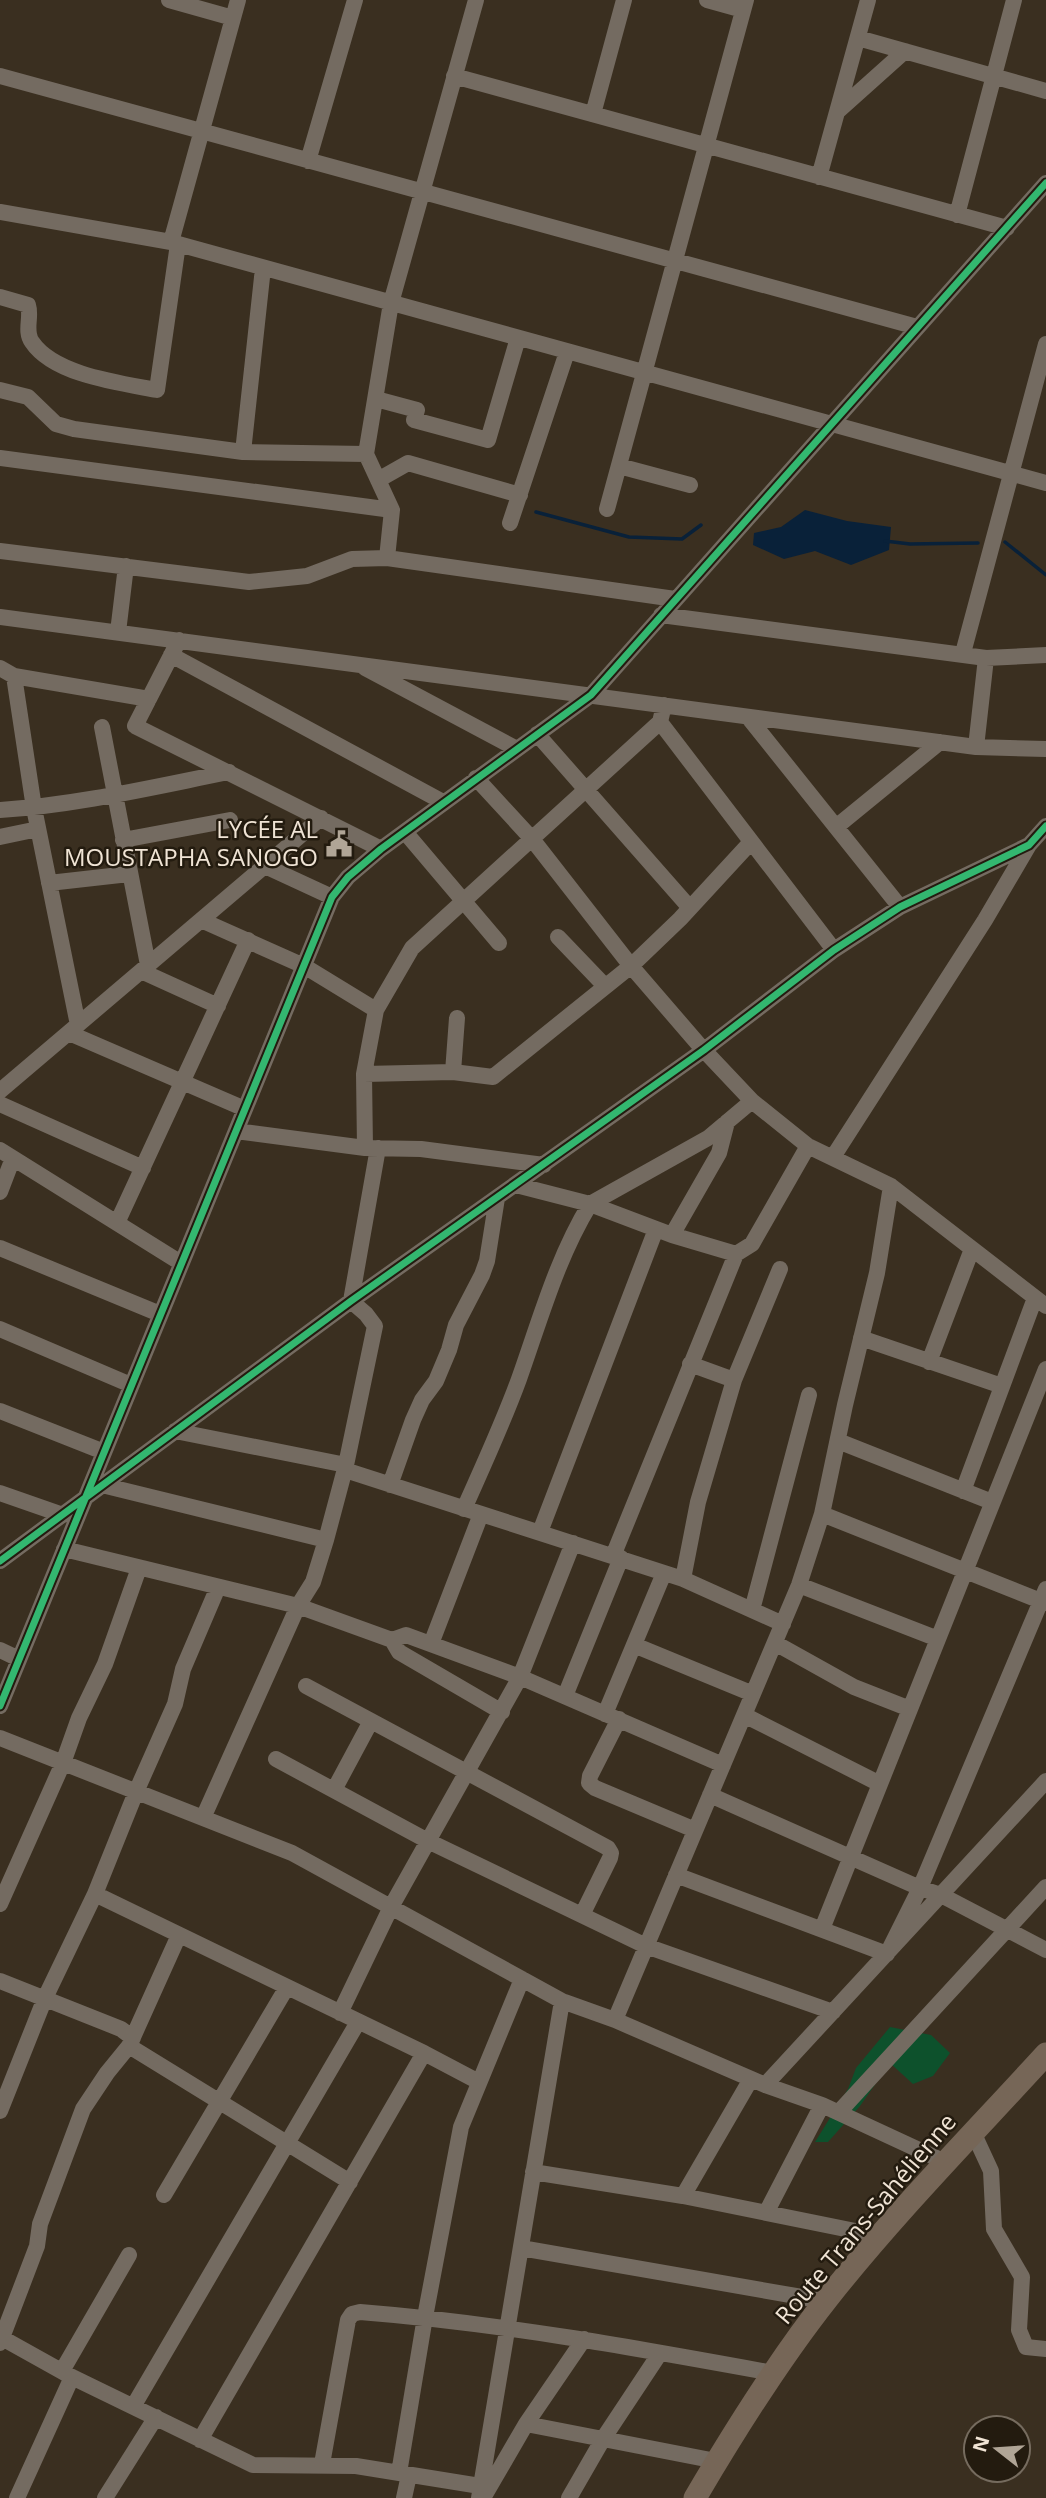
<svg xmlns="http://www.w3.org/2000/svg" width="1046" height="2498" font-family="'Open Sans',sans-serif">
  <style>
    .green { fill: #0d512c }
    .water { fill: #092139 }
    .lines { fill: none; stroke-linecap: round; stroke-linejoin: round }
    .stream { stroke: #092139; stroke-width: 3.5 }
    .minor { stroke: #746b61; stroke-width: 16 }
    .highway { stroke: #766657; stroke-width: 23 }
    .cycleway-casing { stroke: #231b0f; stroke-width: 11 }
    .cycleway { stroke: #33b770; stroke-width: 7 }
    .labels { text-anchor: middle; stroke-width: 5; stroke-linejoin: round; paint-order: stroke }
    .poi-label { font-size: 24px; fill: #f0e4d5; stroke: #231b0f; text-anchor: end }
    .street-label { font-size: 24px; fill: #f0e4d5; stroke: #231b0f }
  </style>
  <rect width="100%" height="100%" fill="#3a2f20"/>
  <path class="green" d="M890,2027l41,8 19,18 -17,23 -20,8 -23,-21 -30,43 -32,36h-13l33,-53 8,-21z"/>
  <path class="water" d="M805,510l42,11 44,6 -2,23 -38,15 -36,-14 -31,8 -31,-14 1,-12 27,-6z"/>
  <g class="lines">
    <path class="stream" d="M536,512l93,25 53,2 19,-14
      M885,541l25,3 68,-1
      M1005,542l41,33"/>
    <path class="minor" d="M169,0l64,18
      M707,0l36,10
      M858,38l188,53
      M0,76l917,251
      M454,76l553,152
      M838,111l67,-60
      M593,114l31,-114
      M308,161l47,-161
      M819,177l49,-177
      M0,212l171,30 875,241
      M957,215l57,-215
      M171,242l67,-242
      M0,297l28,8c4,12 -4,26 4,37 22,33 88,41 125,48l21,-146
      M0,390l28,7 28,27 18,5 169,23 123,2 26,56 -5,48
      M376,399l41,11 -3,10 74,20 30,-102
      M243,452l20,-184
      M366,454l25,-151 85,-303
      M0,458l392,52
      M619,466l71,19
      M378,480l30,-17 112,32
      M607,509l139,-509
      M510,523l57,-171
      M0,551l249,31 58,-6 45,-17 35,-1 288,41
      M661,615l325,43 -10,89
      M0,617l976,130 70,2
      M118,632l8,-66
      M179,640l-44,86 246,123
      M963,653l83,-309
      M171,655l272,147
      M986,658l60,-3
      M0,668l14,8 135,23
      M365,668l152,81
      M14,676l20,132 44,217
      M748,717l152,190
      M660,722l174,228
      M102,727l46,238
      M537,734l153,174
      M476,778l56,61 99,127 69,80 52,55 56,45 83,40 155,120
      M0,810c77,-5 153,-23 229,-38
      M836,827l104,-85
      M405,832l94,111
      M0,837l38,-8
      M123,840l107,-20
      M265,866l67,31
      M49,883l80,-9
      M201,920l103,46 72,44
      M558,937l46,48
      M141,971l77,35
      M69,1033l176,76
      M453,1072l4,-54
      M364,1074l89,-2 40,5 138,-111 49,-47 71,-77
      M0,1091l321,-273
      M0,1104l143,64
      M236,1131l129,17 56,1 123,16
      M365,1148l-1,-74 12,-64 36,-62 248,-226 4,-17
      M0,1150l181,113
      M833,1157l152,-237 44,-75
      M516,1185l74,19 82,31 64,19
      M0,1192l13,-34
      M117,1223l131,-283
      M672,1235l47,-82 8,-31
      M0,1248l160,66
      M0,1329l131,56
      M861,1338l141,48
      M929,1362l43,-113
      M690,1364l44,16
      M0,1411l104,41
      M175,1431l171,34
      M838,1441l154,61
      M345,1470l338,109 100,45
      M102,1485l224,55
      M390,1485l23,-65 9,-20 14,-19 13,-31 7,-25 26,-50 5,-14 10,-63
      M963,1491l72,-193
      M0,1493l63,22
      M464,1509c19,-43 39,-86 55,-130 21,-59 38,-121 71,-175l118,-66 44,-37
      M822,1514l224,89
      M540,1532l116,-303
      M64,1549l234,57 94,34 7,12 103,60
      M613,1556l123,-302 16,-10 56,-98
      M0,1561l351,-260 353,-251 130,-100 66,-43 129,-62 17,-19
      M683,1579l15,-77 36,-122 46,-111
      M799,1585l139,54
      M752,1610l57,-215
      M392,1640l14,-5 114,42 203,88
      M775,1643l79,44 56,22
      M431,1644l50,-130
      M634,1645l119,49
      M0,1650l19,9
      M306,1686l302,162 3,5 -1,5 -28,57
      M565,1696l56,-138
      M0,1706l332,-809 16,-20 33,-28 210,-154 455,-512
      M605,1714l59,-141
      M744,1715l136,69
      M619,1719l-29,57 -1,7 6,5 100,42
      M0,1738l292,115 270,148 53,19 150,65 57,20 123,57
      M276,1759l152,82 218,105 187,66
      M334,1790l37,-69
      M710,1795l210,93 21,7 105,55
      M203,1818l95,-212 15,-24 13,-42 20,-75 29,-139 -9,-12 -15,-13 27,-153
      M676,1875l211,79 33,-66 126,-299
      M95,1894l329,159 55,29
      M0,1904l63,-141 16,-45 26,-54 34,-96
      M822,1929l224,-560
      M0,1981l121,48 12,9
      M340,2013l51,-106 129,-230 53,-134
      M615,2020l184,-435 23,-71 23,-109 32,-132 14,-87
      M129,2046l221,136
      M765,2085l281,-304
      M0,2111l45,-113 50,-104 41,-102 39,-88 8,-35 35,-82
      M839,2112l207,-225
      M973,2132l18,39 3,58 28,48 -3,53 7,17 20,2
      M533,2172l150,24 197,40
      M164,2195l123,-208
      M683,2196l68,-117
      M766,2213l56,-108
      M521,2248l304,53
      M2,2338l70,39 181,88 103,1 124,20
      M0,2343l37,-97 3,-22 43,-115 24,-36 22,-27 50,-111
      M62,2371l67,-116
      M134,2405l224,-383
      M526,2424l190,37
      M200,2440l224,-387
      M322,2464l26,-144 4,-6 8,-2c139,11 276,36 413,61
      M399,2473l26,-156 36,-190 61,-148
      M17,2498l55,-121
      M105,2498l51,-81
      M404,2498l5,-23
      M479,2498l83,-497
      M483,2498l43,-74 58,-85
      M569,2498l34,-59 57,-86"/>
    <path class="highway" d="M695,2498c40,-68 83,-137 132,-199 68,-86 145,-164 219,-245"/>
    <g class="cycleway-casing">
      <path id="cycleway" d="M0,1561l351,-260 353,-251 130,-100 66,-43 129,-62 17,-19
        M0,1706l332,-809 16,-20 33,-28 210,-154 455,-512"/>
    </g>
    <use href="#cycleway" class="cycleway"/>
  </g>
  <defs>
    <g id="civic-bare" transform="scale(2.1)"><path d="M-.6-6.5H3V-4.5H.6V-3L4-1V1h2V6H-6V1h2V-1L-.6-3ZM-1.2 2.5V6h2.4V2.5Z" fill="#b0a596" stroke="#231b0f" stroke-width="2.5" paint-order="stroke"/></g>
  </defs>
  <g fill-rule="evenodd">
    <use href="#civic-bare" x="339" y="844"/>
  </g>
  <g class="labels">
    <g class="poi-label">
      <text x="318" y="838">LYCÉE AL<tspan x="318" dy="28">MOUSTAPHA SANOGO</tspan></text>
    </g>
    <g class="street-label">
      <text transform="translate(866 2219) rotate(-50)" y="8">Route Trans-Sahélienne</text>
    </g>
  </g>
  <g transform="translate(997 2449) rotate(287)"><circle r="33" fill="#231b0f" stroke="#756b5e" stroke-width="2"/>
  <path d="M0-5L12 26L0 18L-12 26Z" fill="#b0a596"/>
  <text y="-10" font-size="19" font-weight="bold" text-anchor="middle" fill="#f0e4d5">N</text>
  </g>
</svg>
